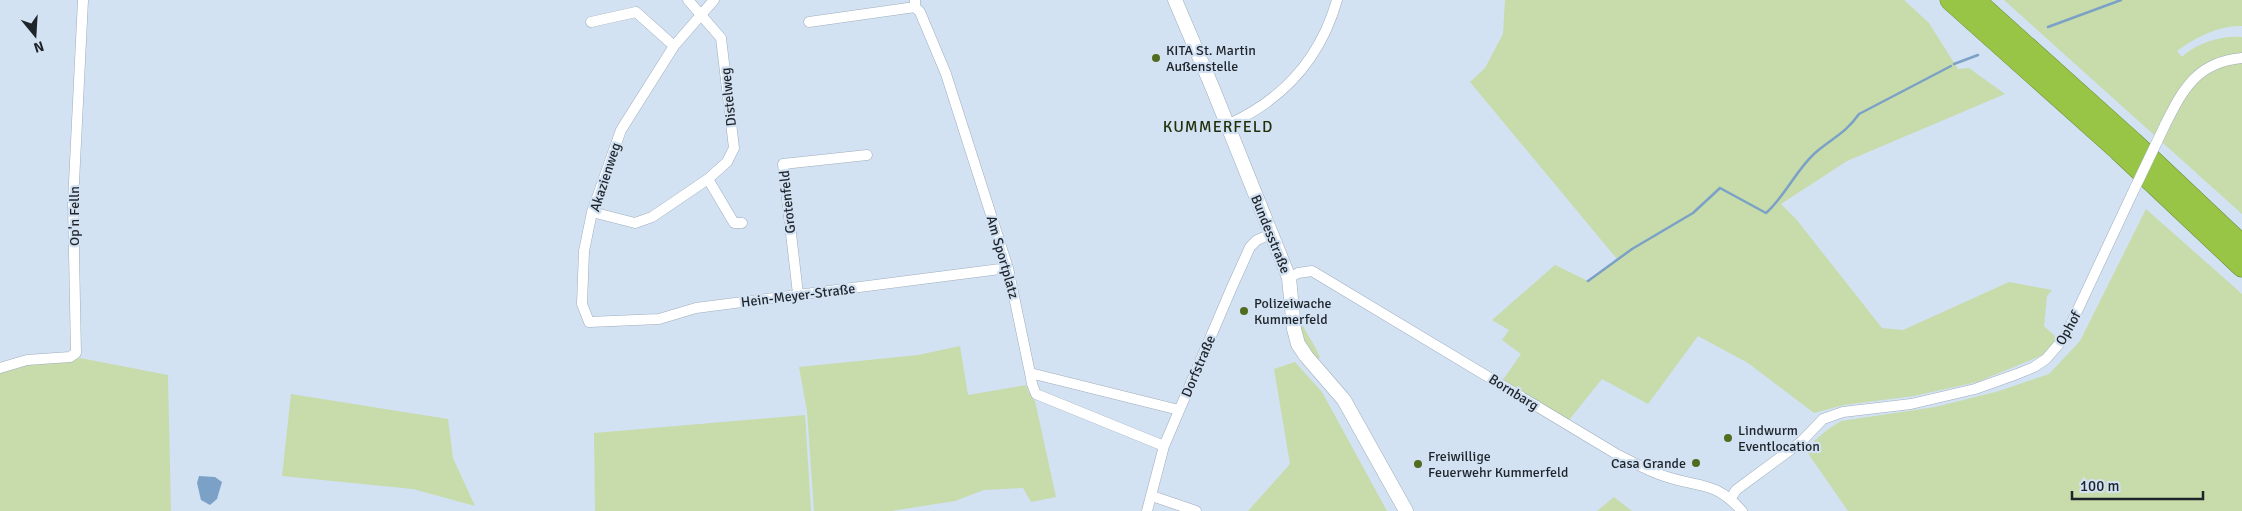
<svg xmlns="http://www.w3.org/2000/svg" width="2242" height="511" font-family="Signika,sans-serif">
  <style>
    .green { fill: #c7dbab }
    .water { fill: #7ca1c7 }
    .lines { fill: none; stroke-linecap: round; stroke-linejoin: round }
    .stream { stroke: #7ca1c7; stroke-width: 2.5 }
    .minor-casing { stroke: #9eadbc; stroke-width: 11 }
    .tertiary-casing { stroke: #9eadbc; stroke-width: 15 }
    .motorway-casing { stroke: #6d8d3c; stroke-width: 21 }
    .minor { stroke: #fff; stroke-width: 10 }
    .tertiary { stroke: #fff; stroke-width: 14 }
    .motorway { stroke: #98c545; stroke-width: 20 }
    .minor-bridge-casing { stroke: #9eadbc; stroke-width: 11; stroke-linecap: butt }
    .minor-bridge { stroke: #fff; stroke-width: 10 }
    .poi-dot { fill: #516c1f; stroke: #d3e2f3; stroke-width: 2 }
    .labels { text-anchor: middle; stroke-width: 4.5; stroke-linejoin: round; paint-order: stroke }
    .poi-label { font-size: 14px; fill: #1e242a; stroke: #d3e2f3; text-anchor: start }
    .street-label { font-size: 14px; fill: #1e242a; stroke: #d3e2f3 }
    .quarter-label { font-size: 16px; letter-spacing: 1px; fill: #222f0a; stroke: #d3e2f3 }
  </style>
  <rect width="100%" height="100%" fill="#d3e2f3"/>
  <path class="green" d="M1505,0h399l25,23 29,46 11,-1 36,26 -158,67 -66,43 15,15 86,109 21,2 106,-48 43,8 -5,6 -3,30 13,12 -14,17 -66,27 -63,14 -70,9 -30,8 -66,-50 -50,-27 -50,68 -46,-25 -33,41 -67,-39 19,-27 -19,-14 7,-10 -17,-10 63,-55 33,16 29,-22 -147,-177 15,-14 18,-34z
    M2004,0h238v26c-22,-1 -48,12 -65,25l5,6c14,-14 41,-22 60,-20v177z
    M2146,209l96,85v217h-394l-43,-62 22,-19 14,-9 94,-14 64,-16 50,-17 31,-33z
    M1298,318l2,1c5,13 14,24 20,38l-3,3 -14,-17z
    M960,346l8,49 58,-10 3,8 6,8 21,96 -25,5 -8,-14 -39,2 -29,11 -64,10h-77l-7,-100 -8,-44 119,-12z
    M80,358l88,17 3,136h-171v-138l29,-10z
    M1295,362l27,30 65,119h-139l42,-47 -16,-95z
    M291,394l157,25 5,39 22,48 -62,-17 -131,-13z
    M805,415l6,96h-216l-1,-78z
    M1614,497l18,14h-35z"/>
  <path class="water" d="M199,476l16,1 7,5 -5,17 -7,6 -9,-5 -4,-17z"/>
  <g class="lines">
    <path class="stream" d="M2048,27l73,-27
      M1954,64l24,-9
      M1588,281l44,-32 61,-36 27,-25 46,25c20,-18 30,-43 49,-60 17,-15 30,-19 44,-39l92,-48"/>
    <g class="minor-casing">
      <path id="minor" d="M714,0l-40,46 -53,84 -29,82 -8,39 -2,53 7,18 70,-3 37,-11 312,-40
        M915,0v7l5,5 26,62 62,194 22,105 149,37
        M591,22l45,-10 38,34
        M809,22l106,-15
        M1227,125c56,-25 93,-65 110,-125
        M2165,125c18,-36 32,-63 77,-67
        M708,179l26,44h8
        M592,212l43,11 17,-6 56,-38 19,-17 7,-14 -13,-110 -33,-38
        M1289,278l9,-5 14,-2 306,184c15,7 30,16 46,21 35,12 50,4 78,35
        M798,294l-15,-130 84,-9
        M0,368l27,-8 43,-3 6,-4 -3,-150 10,-203
        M1030,373l2,11 4,10 128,52
        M1152,496l44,15
        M1731,498l5,-8 65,-48 22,-23 20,-7 68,-8 64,-15 42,-15 17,-7 12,-8 19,-22 67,-143
        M1147,511l17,-65 68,-159 18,-40 7,-7 14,-6"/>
    </g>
    <g class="tertiary-casing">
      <path id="tertiary" d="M1175,0l38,89 76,189 5,51 4,15 8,12 38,44 62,111"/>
    </g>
    <g class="motorway-casing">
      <path id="motorway" d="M1950,0l168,150 124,117
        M1975,0l158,142 109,103"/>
    </g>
    <use href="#minor" class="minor"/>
    <use href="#tertiary" class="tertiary"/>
    <use href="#motorway" class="motorway"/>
    <g class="minor-bridge-casing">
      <path id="minor-bridge" d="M2132,194l33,-69"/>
    </g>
    <use href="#minor-bridge" class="minor-bridge"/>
  </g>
  <g class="poi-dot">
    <circle cx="1156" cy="58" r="5"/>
    <circle cx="1244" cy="311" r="5"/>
    <circle cx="1728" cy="438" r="5"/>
    <circle cx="1696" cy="463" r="5"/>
    <circle cx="1418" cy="464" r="5"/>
  </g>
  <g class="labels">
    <g class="poi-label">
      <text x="1166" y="55">KITA St. Martin<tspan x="1166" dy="16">Außenstelle</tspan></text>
      <text x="1254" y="308">Polizeiwache<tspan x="1254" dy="16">Kummerfeld</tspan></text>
      <text x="1738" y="435">Lindwurm<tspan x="1738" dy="16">Eventlocation</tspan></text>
      <text x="1428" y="461">Freiwillige<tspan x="1428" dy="16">Feuerwehr Kummerfeld</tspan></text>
      <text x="1686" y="468" text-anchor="end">Casa Grande</text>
    </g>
    <g class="street-label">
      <text transform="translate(728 97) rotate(-96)" y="5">Distelweg</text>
      <text transform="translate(605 177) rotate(-72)" y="5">Akazienweg</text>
      <text transform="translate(787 202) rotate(-96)" y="5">Grotenfeld</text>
      <text transform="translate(74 216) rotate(-90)" y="5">Op'n Felln</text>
      <text transform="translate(1271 234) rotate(68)" y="5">Bundesstraße</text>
      <text transform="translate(1003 257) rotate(74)" y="5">Am Sportplatz</text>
      <text transform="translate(798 295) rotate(-7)" y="5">Hein-Meyer-Straße</text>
      <text transform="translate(2068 328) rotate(-61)" y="5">Ophof</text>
      <text transform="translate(1198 366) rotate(-67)" y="5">Dorfstraße</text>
      <text transform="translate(1514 392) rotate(32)" y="5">Bornbarg</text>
    </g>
    <g class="quarter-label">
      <text x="1218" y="132">KUMMERFELD</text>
    </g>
  </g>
  <g transform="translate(35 35) rotate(162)" stroke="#d3e2f3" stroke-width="4" paint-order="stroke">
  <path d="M0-4L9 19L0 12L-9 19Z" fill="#1e242a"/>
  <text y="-8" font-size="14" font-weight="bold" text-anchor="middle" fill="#1e242a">N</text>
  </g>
  <path d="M2072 491v8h131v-8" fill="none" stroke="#1e242a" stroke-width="2.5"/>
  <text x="2080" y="491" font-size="15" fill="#1e242a" stroke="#d3e2f3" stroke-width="4" paint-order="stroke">100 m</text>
</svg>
